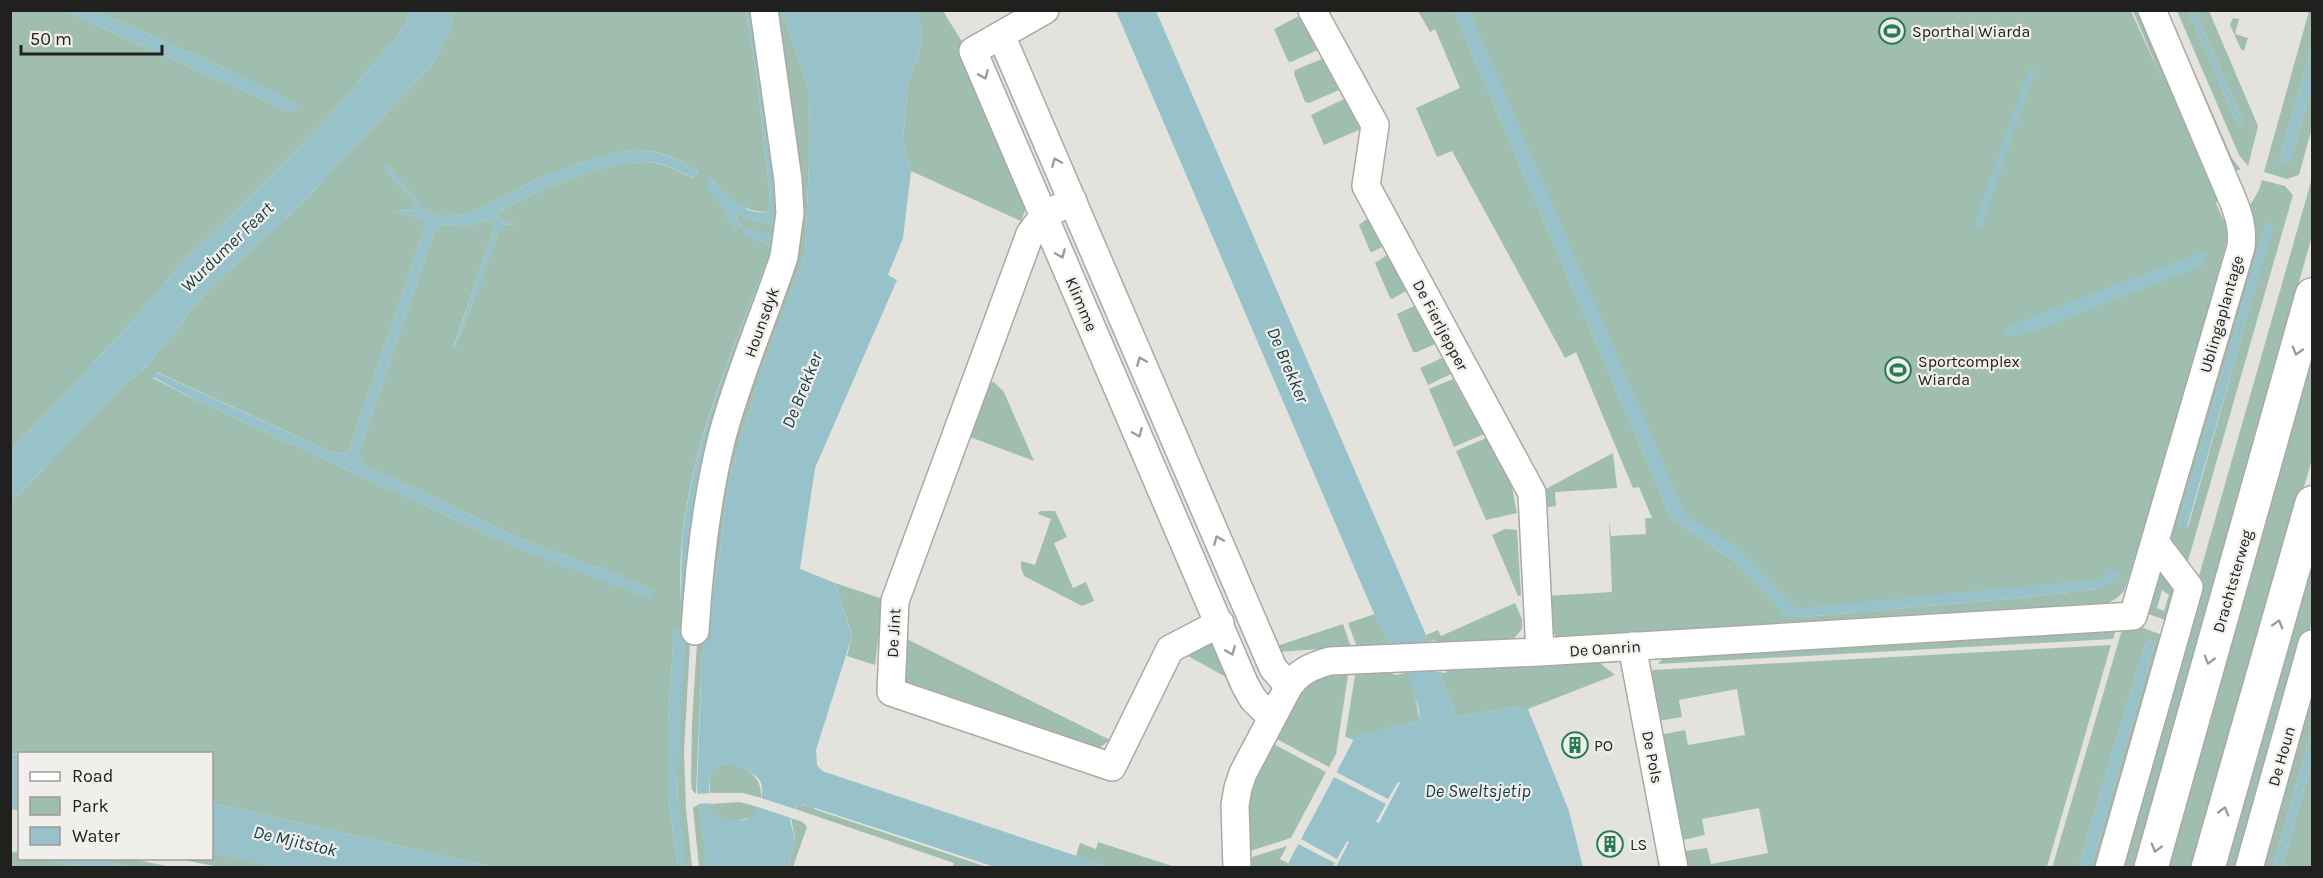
<svg xmlns="http://www.w3.org/2000/svg" width="2323" height="878" font-family="Karla,sans-serif">
  <style>
    .green { fill: #a0beaf; fill-rule: evenodd }
    .water { fill: #98c2ca; fill-rule: evenodd }
    .pier { fill: #e4e2dd }
    .lines { fill: none; stroke-linecap: round; stroke-linejoin: round }
    .minor-casing { stroke: #aba9a5; stroke-width: 30 }
    .major-casing { stroke: #aba9a5; stroke-width: 36 }
    .minor { stroke: #fff; stroke-width: 27 }
    .major { stroke: #fff; stroke-width: 33 }
    .oneway { stroke: #9b9b9a }
    .labels { text-anchor: middle; stroke-width: 4.5; stroke-linejoin: round; paint-order: stroke }
    .poi-label { font-size: 16px; fill: #20201e; stroke: #f1efeb; text-anchor: start }
    .street-label { font-size: 16px; fill: #20201e; stroke: #f1efeb }
    .water-label { font-size: 18px; font-style: italic; fill: #133b42; stroke: #f1efeb }
  </style>
  <rect width="100%" height="100%" fill="#e4e2dd"/>
  <path class="green" d="M11,11h54l228,102 -68,-45 -129,-57h313l-2,10 -10,16 -75,87 -83,84 -51,48 -53,63 -124,131z
    M454,11h292l11,69 14,126 -2,5c-11,3 -29,-4 -38,-11 -8,-7 -12,-16 -21,-21l-4,7 13,15 15,29 7,-4 -5,-8 3,-3 37,12 5,-5 1,-6 -28,-205h7l22,154 3,58 -7,39 -60,173 -18,91 -11,117 -6,109 2,57 6,58h-6c-17,-76 -5,-158 0,-236l-5,-2 -7,2 -6,92v74l10,70h-186l-280,-64v-49h-201v-252l113,-117 21,-17 62,-77 95,-88 132,-141 15,-29zM633,150c24,0 46,7 65,22l-5,6c-11,-5 -22,-11 -34,-14 -39,-11 -125,28 -160,48l-2,3 2,4 16,5 -11,1 -5,6c-13,39 -29,77 -43,116l-2,-1 41,-120 -4,-7c-8,1 -16,6 -24,7 -14,2 -23,-7 -33,6l-76,223 5,9 149,71 77,30 13,3 52,23 -3,8 -134,-51 -323,-149 -41,-21 4,-6 172,79 9,3 10,-1 78,-229 -3,-5 -30,-8 26,-1v-3l-35,-40v-3l6,3c11,13 30,42 44,47 34,11 80,-26 111,-38 29,-11 57,-21 88,-26zM744,229l33,8 2,8c-13,44 -33,86 -48,129 -26,76 -36,149 -42,229h-8c-8,-122 47,-241 90,-352 -3,-12 -20,-10 -28,-18z
    M917,11h26l21,34 64,158 -7,18 -110,-50 -8,-31 5,-60 11,-25 3,-19z
    M1418,11h36l217,507 63,43 33,32 18,23 18,1 216,-19 75,-9 10,-4 -311,27 -57,-57 -58,-39 -215,-505h668l30,66 -28,-66h4l81,189 -2,3 7,16 3,1 2,18 -83,292 -21,61 -7,7 -19,11 -536,32 -15,-13 -2,-32 67,-4 -3,-72 2,16 35,-2 -1,-16h7l-13,-31 -6,1 -57,-136 -11,6 -113,-207 -15,6 -21,-49 44,-20 -25,-59 -5,3z
    M2162,11h6l64,147 9,12h-8z
    M2177,11h11l50,114 5,-3 -48,-111h14l49,115 -10,40 -9,-11z
    M2309,11h3v35l-33,115 11,3 22,-78v42l-13,47 -12,4 -23,-7z
    M777,16l8,3 24,73 1,46 -5,116 -41,109 -35,114 -10,81 -17,97 -6,139 -4,-4 -1,-8 1,-60 5,-78 11,-117 72,-245z
    M1299,16l19,34 -27,12 -3,-1 -14,-32z
    M2233,18l6,1 -4,15 13,4 -4,13 -3,-2 -11,-24z
    M1322,59l17,31 -30,13 -4,-1 -11,-28 1,-4z
    M1344,99l17,30 -37,16 -13,-30z
    M2312,178v58l-126,446 -46,185 -24,1z
    M2262,180l23,6 8,9 -107,373 -21,-34 84,-327 10,-17zM2266,223l7,2 -85,302 -10,-2z
    M1367,219l15,28 -10,5 -2,-1 -11,-26z
    M1387,255l19,36 -14,8 -2,-1 -15,-35z
    M1414,306l21,38 -18,8h-4l-16,-38z
    M2312,340v119l-116,408 -33,1z
    M1442,358l9,16 -23,11 -8,-17z
    M1453,379l31,55 -30,13 -25,-58z
    M994,382l10,10 30,69 -72,-27 26,-51z
    M1486,438l26,49 5,26 -31,7 -30,-69z
    M1613,453l4,35 -62,4 1,14 -15,2 -1,-16z
    M1040,511h15l12,26 -13,6 19,45 13,-6 8,19 -12,5 -58,-30 -3,-8v-7l14,4 16,-46 -13,-5z
    M1505,529l12,1 4,65 -3,1 -26,-61z
    M2312,538v84l-69,245 -25,1z
    M2167,573l11,25 -10,23 -22,-8 7,-39zM2162,590l7,5 -5,16 -7,-3z
    M835,583l48,16 -8,66 -28,-9 5,-21z
    M1515,603l7,16v10l-13,15h-73l-1,-4 -7,2 -2,-7 12,-5 3,6z
    M1375,614l16,31 -34,2 -9,-24z
    M1343,624l8,23 -75,5 -2,-5z
    M2117,626l-4,13 -455,25 10,-12z
    M2141,627l21,8 -61,232h-10l64,-225 -8,-3 -69,228 -26,1 69,-235 3,-5z
    M897,634l213,106 -15,11 -193,-65z
    M1210,639l15,22 8,20 -47,-26z
    M2111,645l-64,222h-367l2,-14 3,-2 22,-3 4,16 57,-11 -9,-45 -57,11 3,16 -22,5 -7,-3 -17,-102 26,-5 3,15 57,-10 -8,-46 -58,11 3,17 -24,4 -13,-40 8,-11z
    M1596,660l19,15 -87,34 -14,-2 -57,10 -18,-45 7,1 2,-5z
    M2312,665v65l-39,137 -18,1z
    M1349,669l-13,85 -7,13 -58,-31 32,-55z
    M1385,672l11,3 14,-3 10,49 -75,17 10,-63z
    M1268,741l58,31 -35,66 -47,15v-52z
    M2312,761v106h-30z
    M723,763c21,2 40,12 38,35l-18,-5h-33c-1,-16 -2,-22 13,-30z
    M740,802l18,5 -3,8c-14,8 -35,8 -45,-6v-5z
    M699,804l8,63h-8l-6,-59z
    M800,804l15,3 -1,2 173,58 -34,-1 1,-3 -159,-54z
    M791,818l12,4 4,5 -14,40 -5,1 7,-28z
    M1098,842l77,25h-65l-34,-11 4,-13 16,6z
    M1287,846l-7,13 8,4 -2,4 -36,1 2,-11z
    M10,851l9,2 1,5 24,1 39,8h-72z
    M212,853l63,14h-56l-40,-8 33,-1z
    M90,859h42l40,8h-42z"/>
  <path class="water" d="M65,11h31l129,57 57,27 17,10 -6,8z
    M409,11h45l-5,22 -15,29 -132,141 -95,88 -62,77 -21,17 -113,117v-52l124,-131 53,-63 51,-48 83,-84 75,-87 10,-16z
    M746,11h8l25,181 -3,35 -37,-12 -3,3 5,8 -7,4 -15,-29 -14,-15 5,-7c17,11 33,40 59,32l2,-5 -14,-126z
    M774,11h143l5,25 -3,19 -11,25 -5,60 8,31 -8,67 -15,37 9,5 -82,188 -15,101 35,14 17,53 -36,114 1,15 5,6 288,96h-115l-192,-63 -7,3 -6,13 5,20 -7,27 -81,1 -10,-79 5,-134 17,-97 10,-81 35,-114 41,-109 5,-116 -1,-46 -24,-73 -8,-3zM723,763c11,1 32,8 37,18 6,12 -2,37 -16,39 -7,1 -16,-1 -23,-2l-11,-9c0,-20 -7,-36 13,-46z
    M1116,11h40l270,624 2,7 -7,2 10,26 8,2 18,45 57,-10 14,2 41,102 14,56h-297l67,-126 -7,-4 74,-16 -1,-11 -11,-35 2,-4 -11,-25 -8,-1 -19,-36z
    M1454,11h16l215,502 4,4 50,31 55,58 5,2 300,-29 4,-2 7,-9 9,7 -7,8 -18,6 -75,9 -216,19h-18l-18,-24 -33,-32 -63,-43z
    M2188,11h7l48,111 -3,5 -2,-2z
    M2312,46v40l-22,79 -11,-4z
    M2030,66l5,4 -54,159 -2,1 -5,-5z
    M633,150c25,0 45,8 65,21l-4,7c-11,-5 -23,-11 -34,-14 -40,-11 -126,28 -161,48l-2,3 2,4 16,5 -10,1 -6,6 -19,57 -9,18 -15,42 -2,-1 41,-121 -4,-7c-8,1 -16,6 -24,7 -14,2 -23,-7 -33,6l-76,223 5,9 149,71 77,30 13,3 52,23 -3,9 -134,-52 -323,-149 -41,-22 3,-5 173,79 9,3 10,-1 78,-229 -3,-5 -31,-8 27,-1v-3l-35,-40v-4l6,4c11,12 30,42 44,47 34,11 80,-26 111,-38 29,-11 57,-21 88,-26z
    M2266,222l8,2 -87,303 -9,-2z
    M747,228l30,9 -88,366h-8c0,-23 0,-46 2,-69 11,-98 53,-192 88,-283 -3,-12 -20,-10 -29,-18l2,-4z
    M2202,252h3l2,4 -5,10 -172,67 -22,4 -5,-3v-3l17,-10z
    M681,629l5,2 -9,159 9,77h-8l-10,-70v-74l6,-93z
    M2147,639l8,3 -64,225h-13z
    M2312,730v31l-30,106h-9z
    M11,754l8,1v56l-8,-2z
    M212,803l280,64 -217,1 -63,-15z
    M44,859h46l40,8h-47z"/>
  <path class="pier" d="M1346,737l7,3 -17,32 52,27 10,-17 2,1 -21,40 -3,-1 10,-18 -52,-27 -33,62 36,20 10,-18 2,1 -13,25h-3l2,-4 -37,-19 -10,19 -3,-2 64,-119 -5,-3z
    M713,793v10l-16,1 -1,-10z
    M758,797l40,13 -4,9 -39,-13z"/>
  <g class="lines">
    <g class="minor-casing">
      <path id="minor" d="M1045,10l-72,41 272,634 8,14 18,18
        M1312,10l63,115 -9,61 166,307 8,159
        M1001,35l272,633 16,18
        M1073,201l-29,14 -14,19 -135,367 -4,91 221,75 58,-118 50,-26
        M695,631c4,-65 11,-130 27,-194 16,-61 42,-120 62,-180l6,-44 -2,-33 -24,-170
        M1632,646l42,222
        M1237,868l-2,-63 3,-17 5,-15 46,-87c11,-15 23,-20 41,-25l210,-9 593,-36 108,-369c2,-16 -1,-28 -7,-44l-82,-193
        M2109,868l80,-281 -34,-45
        M2249,868l63,-224"/>
    </g>
    <g class="major-casing">
      <path id="major" d="M2151,868l161,-573
        M2208,868l104,-365"/>
    </g>
    <use href="#minor" class="minor"/>
    <use href="#major" class="major"/>
  </g>
  <defs><path id="oneway-chevron" d="M-2-3.5L2.5 0L-2 3.5" fill="none" stroke-width="1.6" stroke-linecap="round" stroke-linejoin="round" transform="scale(1.5)"/></defs>
  <g class="oneway">
    <use href="#oneway-chevron" transform="translate(984 75) rotate(67)"/>
    <use href="#oneway-chevron" transform="translate(1056 162) rotate(-113)"/>
    <use href="#oneway-chevron" transform="translate(1061 254) rotate(67)"/>
    <use href="#oneway-chevron" transform="translate(2297 351) rotate(106)"/>
    <use href="#oneway-chevron" transform="translate(1141 361) rotate(-113)"/>
    <use href="#oneway-chevron" transform="translate(1138 433) rotate(67)"/>
    <use href="#oneway-chevron" transform="translate(1218 540) rotate(-113)"/>
    <use href="#oneway-chevron" transform="translate(2278 624) rotate(-74)"/>
    <use href="#oneway-chevron" transform="translate(1231 651) rotate(68)"/>
    <use href="#oneway-chevron" transform="translate(2209 660) rotate(106)"/>
    <use href="#oneway-chevron" transform="translate(2224 811) rotate(-74)"/>
    <use href="#oneway-chevron" transform="translate(2156 848) rotate(106)"/>
  </g>
  <defs>
    <g id="stadium-ring" transform="scale(1.35)"><circle r="9.5" fill="#f1efeb" stroke="#257c50" stroke-width="1.5"/><path d="M0-5a6.5 5 0 1 0 0 10a6.5 5 0 1 0 0-10ZM-3.5-1.8h7v3.6h-7Z" fill="#257c50"/></g>
    <g id="building-ring" transform="scale(1.35)"><circle r="9.5" fill="#f1efeb" stroke="#257c50" stroke-width="1.5"/><path d="M-4-6H4V6H1V3H-1V6H-4ZM-2.5-4.3h1.7v1.8h-1.7ZM.8-4.3h1.7v1.8H.8ZM-2.5-1h1.7V.8h-1.7ZM.8-1h1.7V.8H.8Z" fill="#257c50"/></g>
  </defs>
  <g fill-rule="evenodd">
    <use href="#stadium-ring" x="1892" y="31"/>
    <use href="#stadium-ring" x="1898" y="370"/>
    <use href="#building-ring" x="1575" y="745"/>
    <use href="#building-ring" x="1610" y="844"/>
  </g>
  <g class="labels">
    <g class="poi-label">
      <text x="1912" y="37">Sporthal Wiarda</text>
      <text x="1918" y="367">Sportcomplex<tspan x="1918" dy="18">Wiarda</tspan></text>
      <text x="1594" y="751">PO</text>
      <text x="1630" y="850">LS</text>
    </g>
    <g class="street-label">
      <text transform="translate(1082 304) rotate(67)" y="6">Klimme</text>
      <text transform="translate(2221 314) rotate(-74)" y="6">Ublingaplantage</text>
      <text transform="translate(761 322) rotate(-70)" y="6">Hounsdyk</text>
      <text transform="translate(1441 325) rotate(62)" y="6">De Fierljepper</text>
      <text transform="translate(2232 581) rotate(-74)" y="6">Drachtsterweg</text>
      <text transform="translate(893 633) rotate(-87)" y="6">De Jint</text>
      <text transform="translate(1605 648) rotate(-4)" y="6">De Oanrin</text>
      <text transform="translate(2281 756) rotate(-74)" y="6">De Houn</text>
      <text transform="translate(1653 757) rotate(79)" y="6">De Pols</text>
    </g>
    <g class="water-label">
      <text transform="translate(227 247) rotate(-44)" y="6">Wurdumer Feart</text>
      <text transform="translate(1288 365) rotate(67)" y="6">De Brekker</text>
      <text transform="translate(802 390) rotate(-68)" y="6">De Brekker</text>
      <text x="1478" y="797">De Sweltsjetip</text>
      <text transform="translate(295 841) rotate(13)" y="6">De Mjitstok</text>
    </g>
  </g>
  <rect width="2323" height="878" fill="none" stroke="#20201e" stroke-width="24"/>
  <rect x="18" y="752" width="195" height="108" fill="#f1efeb" stroke="#9d9c99" stroke-width="1.5"/>
  <rect x="30" y="772" width="30" height="9" fill="#ffffff" stroke="#9d9c99" stroke-width="1.5"/>
  <text x="72" y="782" font-size="18" fill="#20201e">Road</text>
  <rect x="30" y="797" width="30" height="18" fill="#a0beaf" stroke="#9d9c99" stroke-width="1.5"/>
  <text x="72" y="812" font-size="18" fill="#20201e">Park</text>
  <rect x="30" y="827" width="30" height="18" fill="#98c2ca" stroke="#9d9c99" stroke-width="1.5"/>
  <text x="72" y="842" font-size="18" fill="#20201e">Water</text>
  <path d="M21 45v9h141v-9" fill="none" stroke="#20201e" stroke-width="3"/>
  <text x="30" y="45" font-size="18" fill="#20201e" stroke="#f1efeb" stroke-width="4.5" paint-order="stroke">50 m</text>
</svg>
